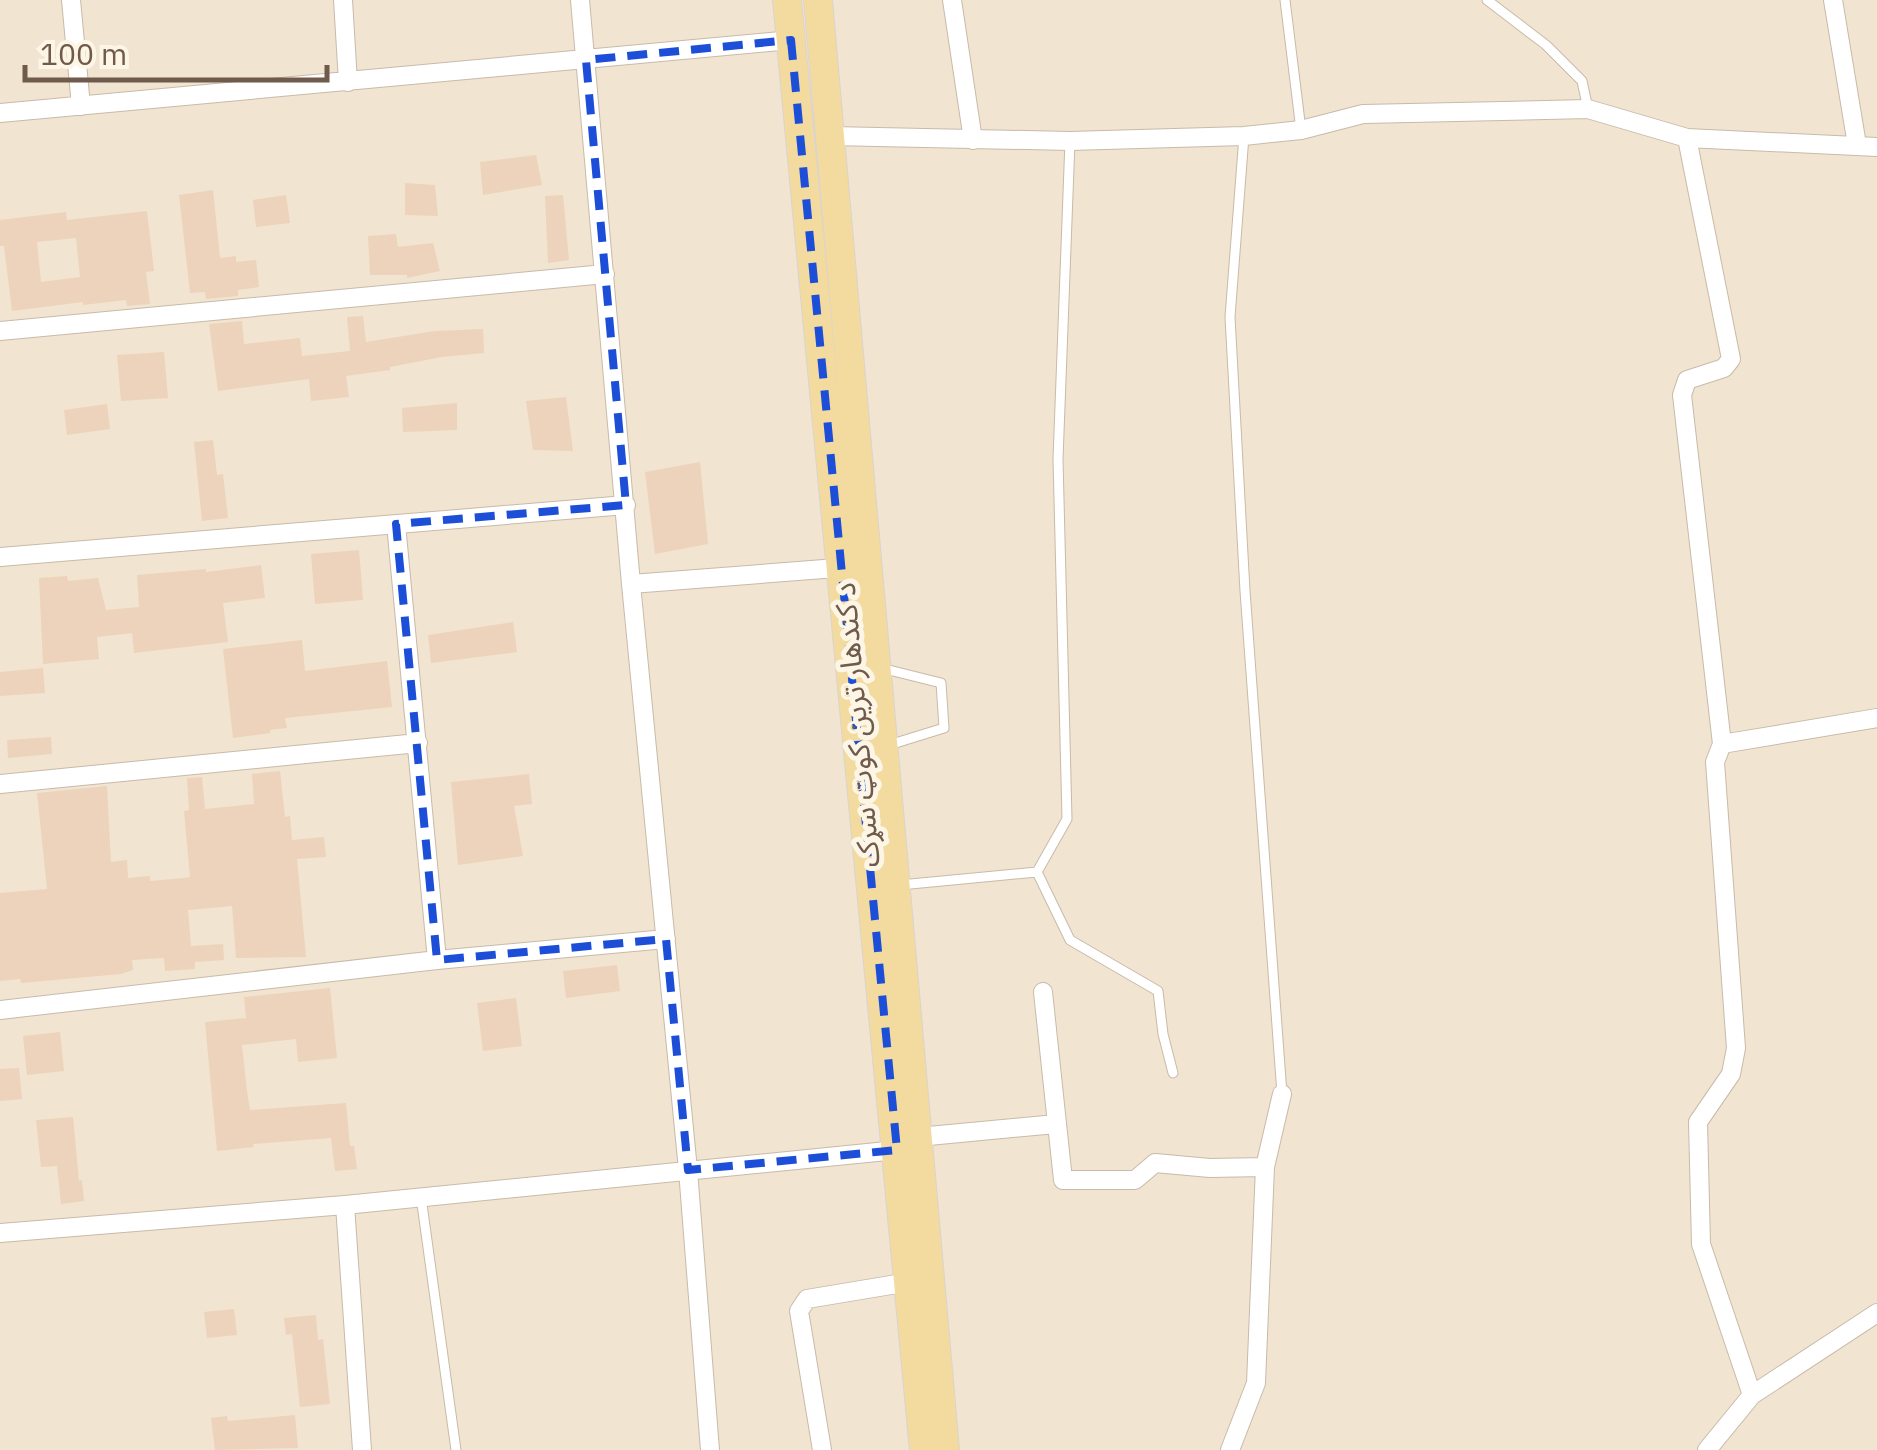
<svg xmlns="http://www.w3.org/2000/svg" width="1877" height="1450" font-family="'IBM Plex Sans','Noto Sans Arabic',sans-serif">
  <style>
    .residential { fill: #f1e4d1 }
    .building { fill: #edd3bc; fill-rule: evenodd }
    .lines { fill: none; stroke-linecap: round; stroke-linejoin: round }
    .service-casing { stroke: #c9baaa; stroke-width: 11 }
    .minor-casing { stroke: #c9baaa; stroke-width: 20 }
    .primary-casing { stroke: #dad4d0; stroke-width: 30 }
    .service { stroke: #fff; stroke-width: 9 }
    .minor { stroke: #fff; stroke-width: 18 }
    .primary { stroke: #f3da9f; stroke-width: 28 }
    .marked { fill: none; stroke: #1d4ed8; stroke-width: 8; stroke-dasharray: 20 12; stroke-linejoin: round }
    .labels { text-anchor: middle; stroke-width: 10; stroke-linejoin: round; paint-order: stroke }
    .street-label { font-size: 30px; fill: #6f5a4b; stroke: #fdf6e7 }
  </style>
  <rect width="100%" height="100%" fill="#faf2e2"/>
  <path class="residential" d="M0,0h1877v1450h-1877z"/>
  <path class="building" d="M536,155l6,30 -59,10 -3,-33z
    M405,183l30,2 3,31 -33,-1z
    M213,190l7,68 16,-2v6l20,-2 3,27 -21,3v6l-32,3 -1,-7 -15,1 -11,-98z
    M286,195l4,28 -34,4 -3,-27z
    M563,195l6,65 -21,3 -3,-67z
    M147,211l7,60 -8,1 4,32 -23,2 -1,-6 -43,5v-3l-71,9 -8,-65h-4v-26l66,-8 1,8zM76,238l4,39 -39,5 -4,-40z
    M396,234l2,13 35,-4 7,28 -33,7v-3h-37l-2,-39z
    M363,316l3,26 69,-11 48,-2 1,24 -42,4 -52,10v3l-44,6 3,21 -38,4 -2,-22 -91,12 -9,-67 33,-3 2,23 56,-6 2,18 48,-5 -3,-34z
    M164,352l4,46 -47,3 -4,-46z
    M566,397l7,54 -40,-1 -7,-49z
    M457,403v27l-54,2 -1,-24z
    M107,404l3,25 -43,6 -3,-25z
    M213,440l4,35 6,-1 5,44 -26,3 -8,-79z
    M700,462l8,82 -53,10 -10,-82z
    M359,550l4,50 -48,4 -4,-50z
    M261,565l4,33 -42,5 5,39 -94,11 -2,-20 -35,4 2,22 -56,5 -4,-86 28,-2 1,5 30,-3 8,32 33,-3 -2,-32 69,-6v3z
    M513,622l4,30 -86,11 -3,-28z
    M302,640l3,31 82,-10 5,46 -107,11 2,10 -17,2v3l-37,5 -10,-89z
    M43,668l2,25 -45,3v-24z
    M51,737l1,17 -44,4 -1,-18z
    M280,771l5,46 5,-1 2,24 32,-3 2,20 -29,2 9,98 -70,1 -4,-52 -44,4 3,36 32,-2 1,16 -29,2v7l-30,2 -1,-13 -32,2 1,10 -12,4 -100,9 -1,-4 -20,2v-88l47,-4 -10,-96 70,-7 4,76 16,-2 1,18 22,-2v5l34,-3 6,-1 -6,-66 5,-1 -2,-32 15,-1 3,32 49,-5 -2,-30z
    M529,774l3,30 -18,2 9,50 -65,9 -7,-83z
    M617,965l3,26 -54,7 -3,-27z
    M330,988l7,70 -39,4 -2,-23 -54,6 5,46 3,19 96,-7 4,43h4l3,23 -22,2 -4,-33 -78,6 1,3 -37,4 -12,-129 41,-4 -2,-21z
    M516,998l6,48 -39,5 -6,-48z
    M60,1032l4,39 -37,4 -4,-39z
    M19,1068l3,31 -22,2v-32z
    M73,1117l6,64 3,-1 2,21 -23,3 -4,-38 -16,1 -5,-47z
    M234,1309l3,26 -30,3 -3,-26z
    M316,1315l2,25 5,-1 7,65 -30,3 -8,-73 -6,1 -2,-17z
    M295,1415l3,33 -83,2 -4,-32 16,-2 1,5z"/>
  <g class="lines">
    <g class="service-casing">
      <path id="service" d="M1285,0l16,130
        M1487,0l59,45 36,36 6,28
        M1244,136l-14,181 15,274 37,503
        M881,668l60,15 3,45 -55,17
        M1037,872l33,68 88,51 5,43 10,39
        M900,885l137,-13 30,-53 -9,-360 12,-318
        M421,1197l35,253"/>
    </g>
    <g class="minor-casing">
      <path id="minor" d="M71,0l10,106
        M343,0l5,82
        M580,0l51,584 57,586 22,280
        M952,0l21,140
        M1833,0l24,145
        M0,113l791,-73
        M831,136l239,5 174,-5 57,-6 62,-16 225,-5 99,29 190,9
        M1687,138l44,221 -7,9 -37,12 -5,15 40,349 -7,18 21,286 -5,26 -33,48 3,122 51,151
        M0,331l605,-57
        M396,524l41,436
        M0,557l626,-52
        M631,584l219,-17
        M1722,744l155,-26
        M0,784l418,-41
        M1043,992l20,188h72l20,-17 55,5 55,-1
        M0,1010l437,-50 229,-21
        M918,1137l138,-13
        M345,1205l17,245
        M0,1233l345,-28 552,-55
        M822,1450l-23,-139 8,-12 102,-17
        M1230,1450l26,-67 9,-216 17,-73
        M1707,1450l45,-55 125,-82"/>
    </g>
    <g class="primary-casing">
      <path id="primary" d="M787,0l137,1450
        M818,0l127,1450"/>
    </g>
    <use href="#service" class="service"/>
    <use href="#minor" class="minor"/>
    <use href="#primary" class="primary"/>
  </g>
  <path class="marked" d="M791,40l106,1110 -209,20 -22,-231 -229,21 -41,-436 230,-19 -40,-445z"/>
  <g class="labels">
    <g class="street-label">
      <text transform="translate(857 725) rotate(-95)" y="10">د کندهار ترين کوټ سړک</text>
    </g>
  </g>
  <path d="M25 65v15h302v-15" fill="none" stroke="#6f5a4b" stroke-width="5"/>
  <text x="40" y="65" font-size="30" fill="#6f5a4b" stroke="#fdf6e7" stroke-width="8" paint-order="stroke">100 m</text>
</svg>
